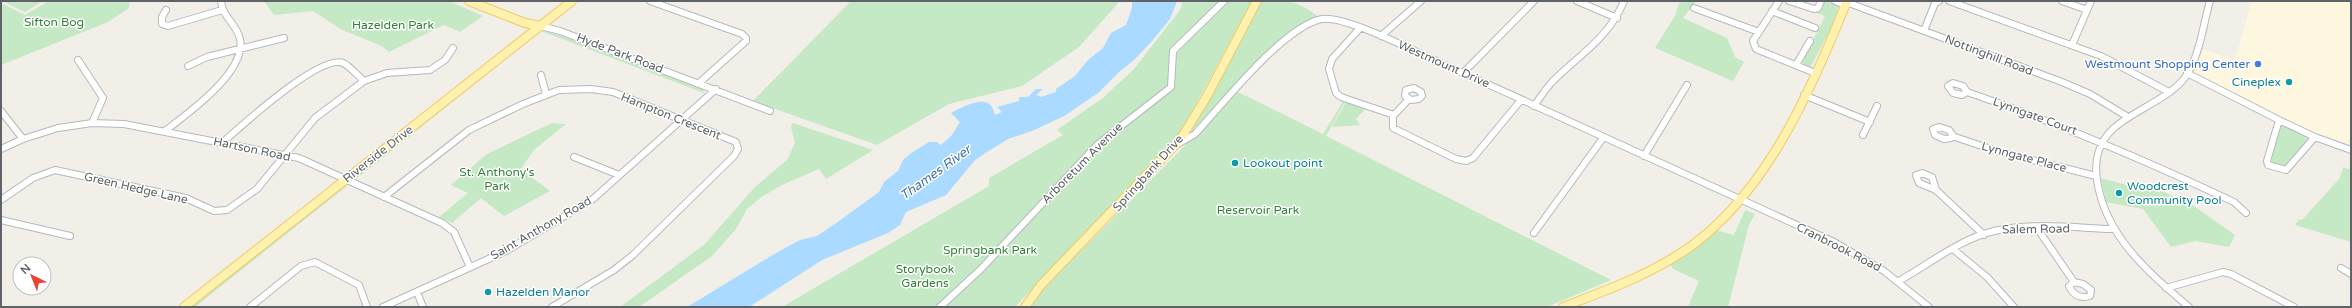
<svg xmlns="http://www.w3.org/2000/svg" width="2352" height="308" font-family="'Varela Round',sans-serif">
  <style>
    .commercial { fill: #fef7e0 }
    .green { fill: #c5e8c5 }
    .water { fill: #aadaff }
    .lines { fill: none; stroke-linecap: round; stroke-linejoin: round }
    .minor-casing { stroke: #b5b8bc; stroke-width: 8 }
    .major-casing { stroke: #f2c960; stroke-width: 10 }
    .minor { stroke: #fff; stroke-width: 6 }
    .major { stroke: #fff2af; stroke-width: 8 }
    .shop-dot { fill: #3f7fe0; stroke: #fff; stroke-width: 1.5 }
    .culture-dot { fill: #0f9aa8; stroke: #fff; stroke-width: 1.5 }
    .labels { text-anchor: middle; stroke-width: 3; stroke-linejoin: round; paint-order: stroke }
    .park-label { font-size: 12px; fill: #348238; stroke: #fff }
    .street-label { font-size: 12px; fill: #5f6368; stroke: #fff }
    .shop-label { font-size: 12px; fill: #366cbe; stroke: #fff; text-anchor: end }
    .culture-label { font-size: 12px; fill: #0d838f; stroke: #fff; text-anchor: start }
    .water-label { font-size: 13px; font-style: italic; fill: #4174aa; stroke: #fff }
  </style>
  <rect width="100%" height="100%" fill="#f1efe8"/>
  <path class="commercial" d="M2252,1h99v146l-61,-24 -96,-50 7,-24 34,11z"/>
  <path class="green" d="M2,1h41l-18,11z
    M49,1h81l-1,7 -21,14 -107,43v-62l24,12z
    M264,1h185l34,15 -23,16 -16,-7 -55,27 -7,-6 -40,-16 -29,-19 -39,4z
    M851,1h269l-41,46 -57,39 -73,18 -72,41 -124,-44z
    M1183,1h69l-71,131 -166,175h-233l207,-121v-8l74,-43 -6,-5 47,-33 30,-28 46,-59z
    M1261,1c30,0 36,-1 59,17l-9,2 -26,15 -95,98 52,-93z
    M1680,1h16l-13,17 44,20 8,19 9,5 -11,19 -78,-33 20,-32z
    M1825,1l14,5 -8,22 -21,40 -8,-5 23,-47 -16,-6h11z
    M540,30h4l154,55 5,3 1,5 -163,-62 -185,148 2,-5z
    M1238,92l85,42 21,-34h2l-20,36 285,144 -64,27h-516l11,-17z
    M1346,102l21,5 -11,12 4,6 -28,2z
    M552,123l14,1 -32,26 -13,19 29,22 -46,25 -23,-18 -29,25 -13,-6 29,-24 -17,-8 36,-31z
    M793,123l80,27 -47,29 -7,-10 -37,16 -19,11 -16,13 -11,20 -24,27 -73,51h-19l84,-62 51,-58 32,-27 8,-17 -4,-16z
    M2279,126c10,-1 24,5 29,13l-22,27 -3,1 -12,-5z
    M2343,167l8,3v72l-56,-17 4,-5 4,-1 37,-41z
    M2101,178l36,10 -1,-8 55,24 44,31 -6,12 -34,-6 -24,6 -28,-38 -37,-7z
    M348,185l-153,122h-4l150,-119z
    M1745,210l10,4 -6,11 -21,82h-40l11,-26 -26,-12 -4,-7 49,-31 16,4z"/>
  <path class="water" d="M1132,1h45l-7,18 -18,22 -18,19 -15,12 -21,21 -34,23 -32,15 -24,8 -21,13 -12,8 -29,35 -40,17 -6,13 -12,8 -66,27 -73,47h-62l89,-54 24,-13 17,-4 18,-12 44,-32 5,-10 14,-11 5,-11 7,-6 19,-12h8l4,3 11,-10 8,-13 -9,-9c10,-5 35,-20 42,-4 1,2 1,4 2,6l7,-3 -5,-5 22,-6v-4h9l8,-8h7l-7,6 5,2 15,-5v-3l19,-13 13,-16 15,-12 8,-15 15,-8 6,-17z"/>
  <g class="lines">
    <g class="minor-casing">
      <path id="minor" d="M650,1l92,33 4,4v3l-47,42
        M1577,1l40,17
        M1779,1l-26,40 3,8 59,24
        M1789,1l25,8 4,-1 3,-7
        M1835,1l10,4
        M1949,1l152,55 66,35
        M2062,1l25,9
        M1846,2l216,80 28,12 38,23
        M1694,8l65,24
        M166,10l-4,7v7l6,2 54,-16
        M1772,11l43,17
        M541,26l19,5 210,80
        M1360,28l-28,31 -3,10 7,24 5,4 53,18
        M1924,31l11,-28 4,-2
        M1381,36l40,-35
        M2072,45l19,-44
        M78,60l25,38 -11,25
        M1796,65l14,-24
        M188,66l19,-9 77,-19
        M1463,73l71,-72
        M2187,73l92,47 -12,41 1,4 18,5 29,-33 36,13
        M541,75l5,19
        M1953,83l10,3 4,6 -5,3 -9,-2 -5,-7z
        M1414,88l7,4 1,4 -3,3 -8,1 -6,-4 1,-6z
        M1967,92c91,31 180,69 267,110l12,11
        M1804,95l66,27
        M1409,99l-16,17v12l63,31 10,2 7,-3 48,-58
        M1534,106c6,-8 12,-18 19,-25 27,-27 55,-42 71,-80
        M1,111l22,28
        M2279,120l36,17
        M1939,127l10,3 3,4 -1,4 -7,1 -9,-4 -2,-6z
        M165,131c23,-18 82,-59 75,-92 -3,-15 -18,-22 -19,-38
        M1863,135l14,-29
        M1952,136l45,15 99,25
        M222,143c18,-16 98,-89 121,-80 7,3 15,13 21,18
        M1178,144l17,-10c28,-30 89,-108 127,-115 24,-4 98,35 123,46 130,58 259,118 389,177l50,29 45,36
        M1,149l22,-10 35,-11 34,-5 32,1 175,34 143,65 12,9 16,35
        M1644,156l43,-71
        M574,157l45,18
        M1922,173l10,4 4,13 -17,-7 -3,-8z
        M1936,190l48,45
        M384,197l85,-67 54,-26 36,-14 32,-1 22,3 123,50 2,7 -4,7 -101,99 -19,15 -62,37
        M1,200l32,-22 22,-8 131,28 28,13 13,-1 30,-21 58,-71 49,-37 23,-8 43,-3 15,-10 8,-12
        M1,220l69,16
        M2037,228l37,54
        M1534,233l69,-95
        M1954,250l33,27 27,30
        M2341,268l10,6
        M1899,281c30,-17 61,-42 95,-50 39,-9 81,-3 120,-2
        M2074,282l9,2 8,6 -1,6c-10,3 -17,-1 -21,-10z
        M2166,288l57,-16 8,2 63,33
        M417,292l6,15
        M250,307l51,-41 14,-4 44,23 8,22
        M383,307l123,-56 87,-52 123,-110
        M940,307l41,-38 116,-124 74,-58 2,-36 51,-50
        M2189,307c-41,-35 -84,-71 -92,-127 -3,-20 2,-39 17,-52 20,-18 57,-30 72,-52 14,-21 17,-51 24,-75"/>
    </g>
    <g class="major-casing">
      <path id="major" d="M469,1l56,22 16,3
        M184,307l388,-306
        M1025,307l16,-22 139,-145 27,-44 50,-95
        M1563,307c44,-17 92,-34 131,-63 75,-56 119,-158 153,-243"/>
    </g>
    <use href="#minor" class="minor"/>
    <use href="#major" class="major"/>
  </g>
  <circle class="shop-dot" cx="2258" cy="64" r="4"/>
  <g class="culture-dot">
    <circle cx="2289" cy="82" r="4"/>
    <circle cx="1235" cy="163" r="4"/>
    <circle cx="2119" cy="193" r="4"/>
    <circle cx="488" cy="292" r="4"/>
  </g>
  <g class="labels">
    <g class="park-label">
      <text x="54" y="26">Sifton Bog</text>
      <text x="393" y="29">Hazelden Park</text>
      <text x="497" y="176">St. Anthony's<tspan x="497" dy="14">Park</tspan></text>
      <text x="1258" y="214">Reservoir Park</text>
      <text x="990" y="254">Springbank Park</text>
      <text x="925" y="273">Storybook<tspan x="925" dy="14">Gardens</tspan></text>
    </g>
    <g class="street-label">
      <text transform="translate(620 53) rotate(21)" y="4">Hyde Park Road</text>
      <text transform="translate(1989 55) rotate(21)" y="4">Nottinghill Road</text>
      <text transform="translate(1444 64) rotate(24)" y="4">Westmount Drive</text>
      <text transform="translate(671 116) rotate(22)" y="4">Hampton Crescent</text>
      <text transform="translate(2035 116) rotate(20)" y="4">Lynngate Court</text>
      <text transform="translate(252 149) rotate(12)" y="4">Hartson Road</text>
      <text transform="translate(378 154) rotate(-38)" y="4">Riverside Drive</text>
      <text transform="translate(2024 157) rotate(15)" y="4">Lynngate Place</text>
      <text transform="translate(1082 163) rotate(-45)" y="4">Arboretum Avenue</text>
      <text transform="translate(1148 173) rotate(-48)" y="4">Springbank Drive</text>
      <text transform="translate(136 188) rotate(13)" y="4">Green Hedge Lane</text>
      <text transform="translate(541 228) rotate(-30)" y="4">Saint Anthony Road</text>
      <text transform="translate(2036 229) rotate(-1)" y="4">Salem Road</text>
      <text transform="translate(1839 247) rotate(27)" y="4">Cranbrook Road</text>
    </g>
    <g class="shop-label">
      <text x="2250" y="68">Westmount Shopping Center</text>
    </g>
    <g class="culture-label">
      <text x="2281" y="86" text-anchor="end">Cineplex</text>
      <text x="1243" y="167">Lookout point</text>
      <text x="2127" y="190">Woodcrest<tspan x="2127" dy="14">Community Pool</tspan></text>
      <text x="496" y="296">Hazelden Manor</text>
    </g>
    <g class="water-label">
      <text transform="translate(935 172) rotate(-36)" y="5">Thames River</text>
    </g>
  </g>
  <rect width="2352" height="308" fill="none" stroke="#5f6368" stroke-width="4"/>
  <g transform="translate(32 276) rotate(317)"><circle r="19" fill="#ffffff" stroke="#bfc1c3"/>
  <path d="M0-3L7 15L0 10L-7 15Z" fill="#ea4335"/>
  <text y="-6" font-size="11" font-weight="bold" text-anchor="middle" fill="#5f6368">N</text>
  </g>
</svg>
